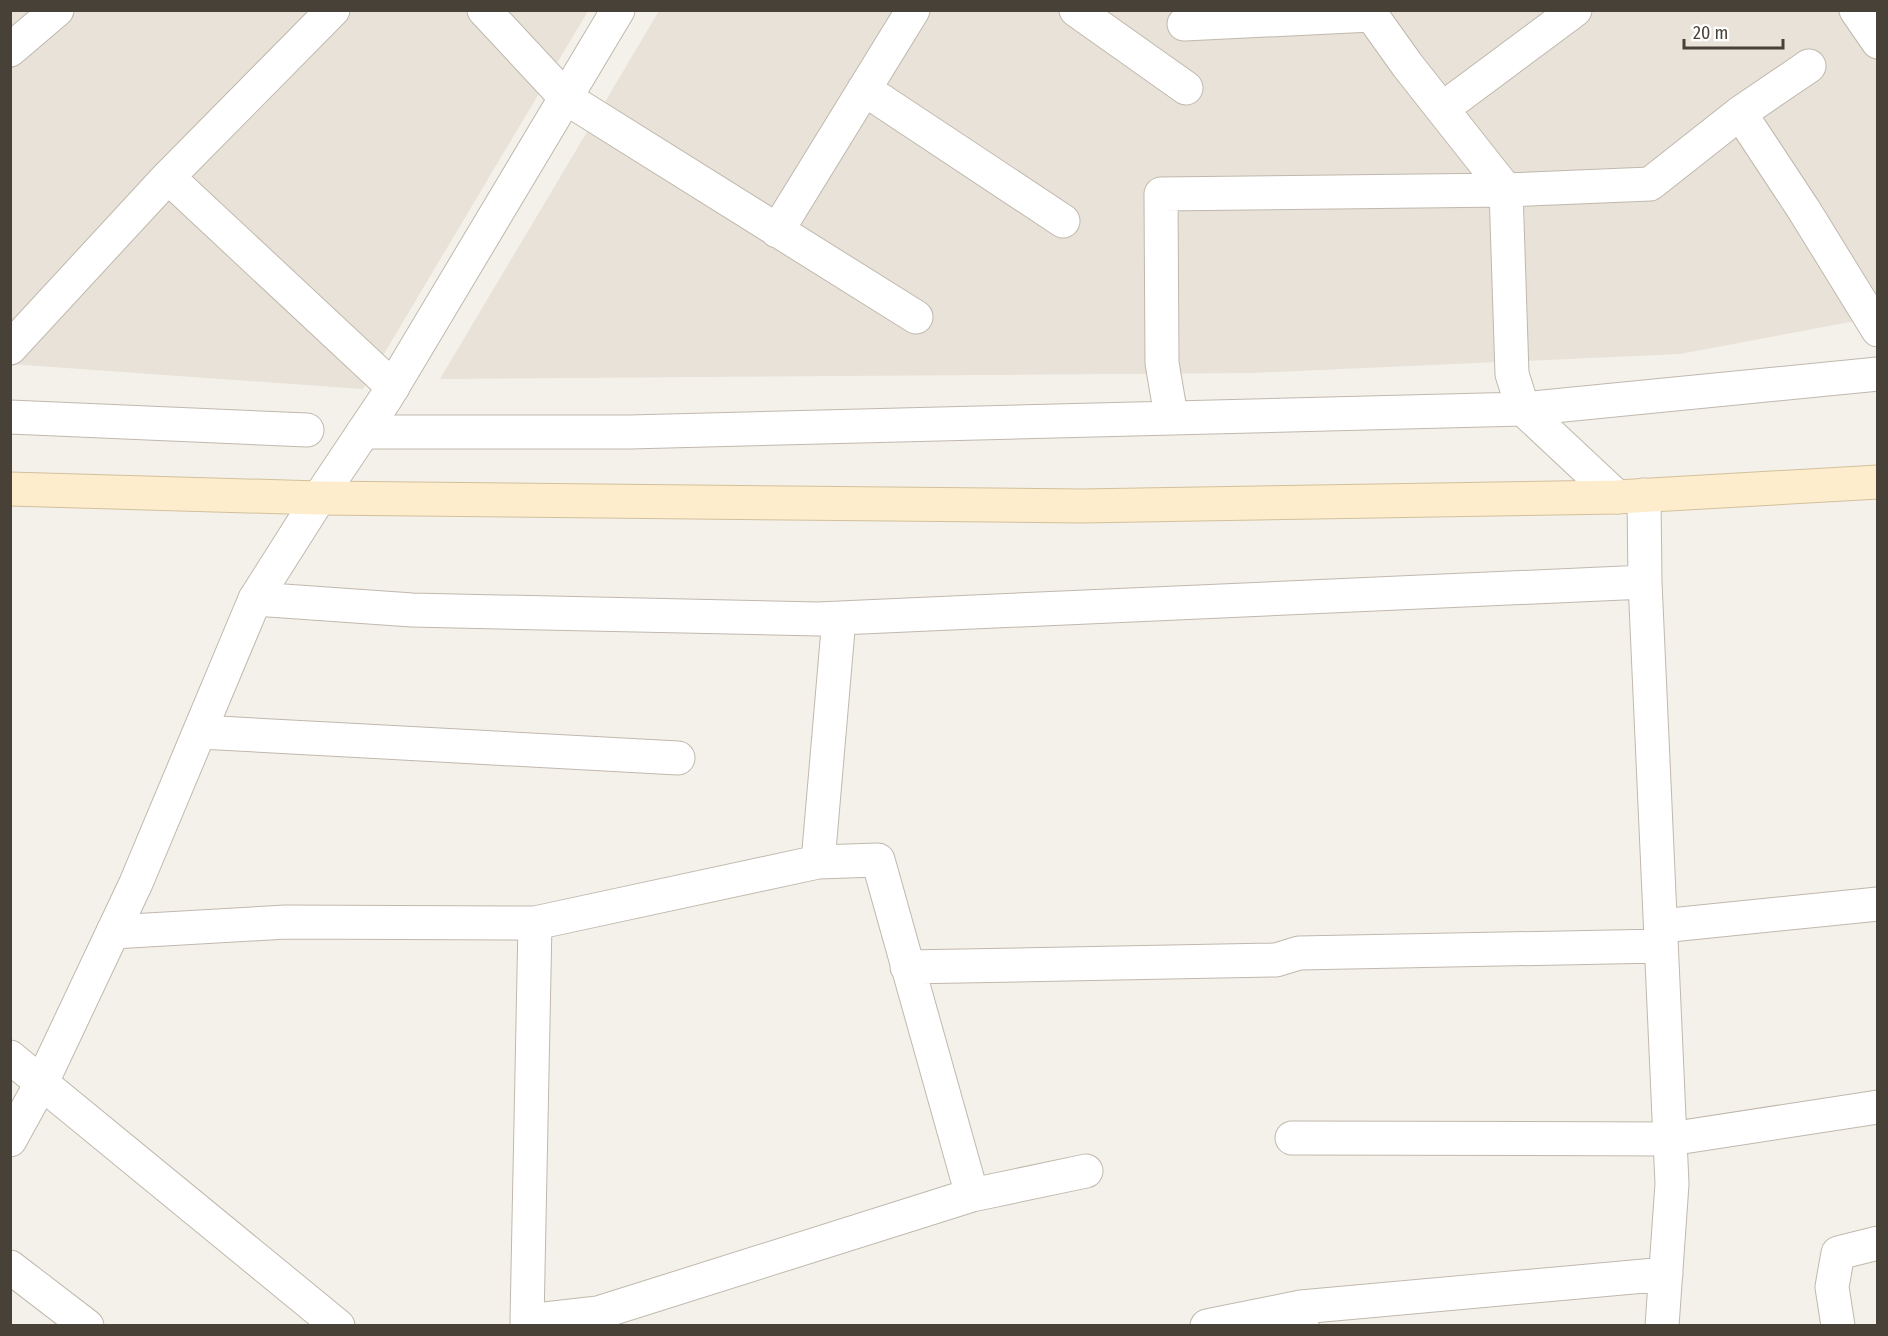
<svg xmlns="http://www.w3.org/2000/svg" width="1888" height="1336" font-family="'Fira Sans Condensed',sans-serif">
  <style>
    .residential { fill: #e8e2d8 }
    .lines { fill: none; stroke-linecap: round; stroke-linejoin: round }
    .minor-casing { stroke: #c0b8ad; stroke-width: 35 }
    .tertiary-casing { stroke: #c0b8ad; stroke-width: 35 }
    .secondary-casing { stroke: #d3c09b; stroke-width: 35 }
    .minor { stroke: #fff; stroke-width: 33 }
    .tertiary { stroke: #fff; stroke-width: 33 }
    .secondary { stroke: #fdedcc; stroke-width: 33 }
  </style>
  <rect width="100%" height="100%" fill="#f4f1ea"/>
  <path class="residential" d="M10,11h578l-225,378 -352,-25z
    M659,11h1218v306l-197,37 -429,19 -811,6z"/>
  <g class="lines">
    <g class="minor-casing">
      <path id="minor" d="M484,10l82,88 350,219
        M1076,10l110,78
        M1368,10l40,56 98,124 6,184 11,35 94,88
        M1856,10l22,32
        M1184,24l187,-9
        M10,50l47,-40
        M864,89l199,132
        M1442,109l133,-99
        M1740,113l64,97 74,120
        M168,177l225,210
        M777,231l136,-221
        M10,348l158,-171 165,-167
        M1171,416l-9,-53 -1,-169 345,-4 144,-6 90,-71 69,-47
        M10,417l297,13
        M363,432h267l893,-23 355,-35
        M1644,495l1,87 27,602 -10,142
        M255,599l157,11 406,9 827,-37
        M200,732l478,26
        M818,862l-283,61 -8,398 71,-8 374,-118 -94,-335 -60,2 21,-244
        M113,932l173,-10 249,1
        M907,967l369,-7 23,-7 362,-7v-20l217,-22
        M10,1057l328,269
        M1292,1138l378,1 208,-32
        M972,1195l114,-24
        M10,1267l77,59
        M1207,1326l94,-19
        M1302,1326l-1,-19 365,-33
        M1838,1326l-6,-39 6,-34 40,-10"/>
    </g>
    <g class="tertiary-casing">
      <path id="tertiary" d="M10,1140l32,-58 94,-199 119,-284 64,-101 67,-100 232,-388"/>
    </g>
    <g class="secondary-casing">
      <path id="secondary" d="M10,489l309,9 762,8 536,-9 261,-15"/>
    </g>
    <use href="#minor" class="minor"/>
    <use href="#tertiary" class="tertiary"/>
    <use href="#secondary" class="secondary"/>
  </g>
  <rect width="1888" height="1336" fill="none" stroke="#484138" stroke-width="24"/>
  <path d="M1684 39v9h99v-9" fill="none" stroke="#484138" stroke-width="3"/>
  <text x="1693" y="39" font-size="18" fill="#484138" stroke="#ffffff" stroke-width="4.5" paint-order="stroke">20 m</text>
</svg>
